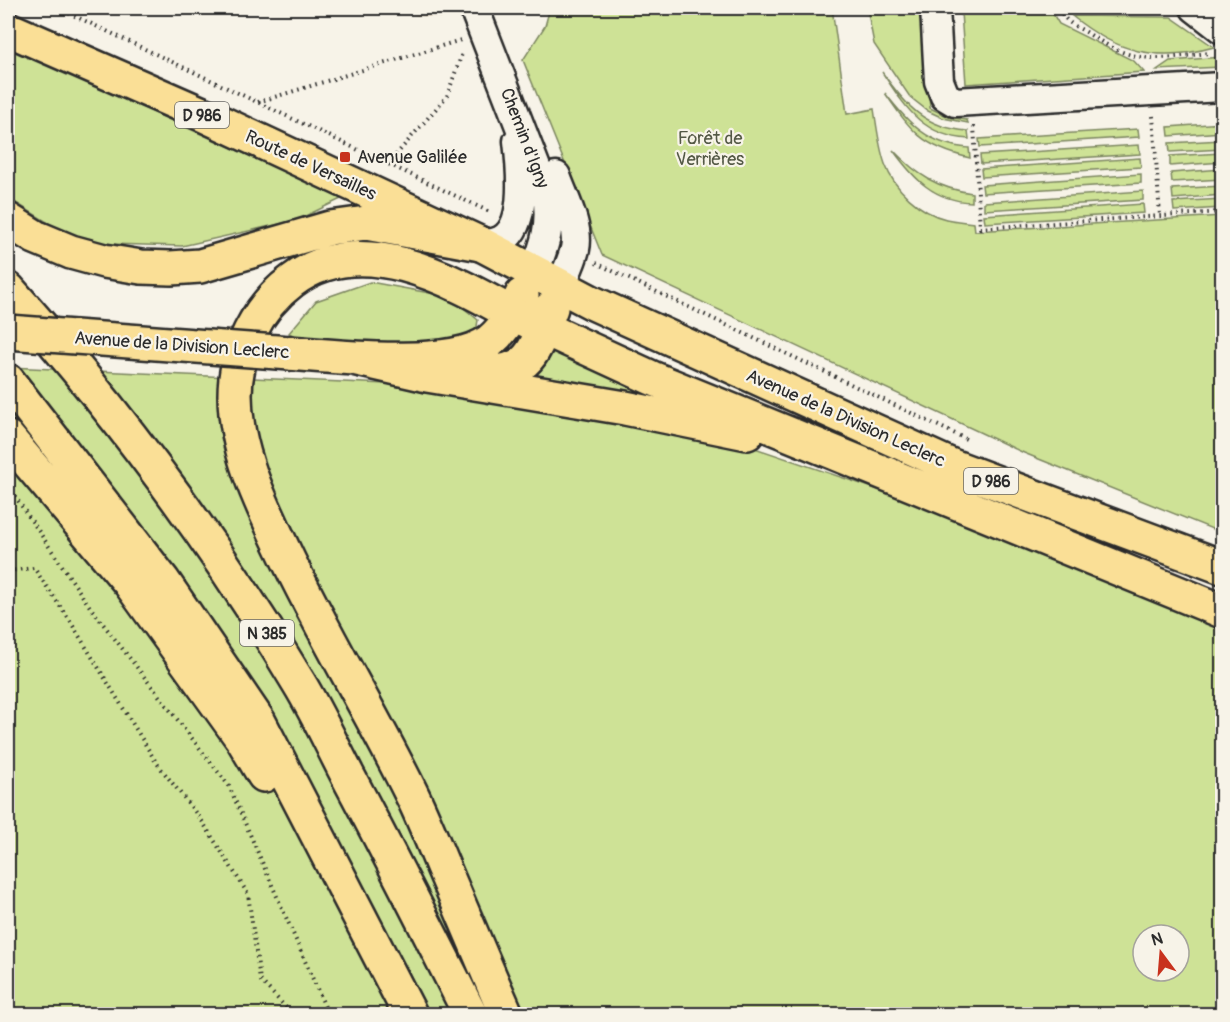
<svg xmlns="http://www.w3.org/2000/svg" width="1230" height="1022" font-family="Pangolin,sans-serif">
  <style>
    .built { fill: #ede0cb }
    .green { fill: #cee296; stroke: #7c8660; stroke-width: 1.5; fill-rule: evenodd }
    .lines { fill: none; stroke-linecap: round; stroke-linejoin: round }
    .minor-casing { stroke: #2b2b2b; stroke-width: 33 }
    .major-casing { stroke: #2b2b2b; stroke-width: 38 }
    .highway-casing { stroke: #2b2b2b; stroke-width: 38 }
    .path { stroke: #2b2b2b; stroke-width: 4; stroke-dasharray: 1.5 4.5; stroke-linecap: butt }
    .minor { stroke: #f7f3e8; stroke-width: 28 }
    .major { stroke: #fadf96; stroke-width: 33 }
    .highway { stroke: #fadf96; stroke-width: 33 }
    .major-bridge-casing { stroke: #2b2b2b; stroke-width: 38; stroke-linecap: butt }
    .major-bridge { stroke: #fadf96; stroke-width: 33 }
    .poi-dot { fill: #c8321e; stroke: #f7f3e8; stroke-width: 2 }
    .labels { text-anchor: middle; stroke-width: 4.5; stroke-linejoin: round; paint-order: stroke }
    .shield { fill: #f7f3e8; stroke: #686764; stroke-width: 1.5 }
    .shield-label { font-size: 16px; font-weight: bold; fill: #2b2b2b }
    .street-label { font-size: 18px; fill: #2b2b2b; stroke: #f7f3e8 }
    .park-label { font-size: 18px; fill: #545946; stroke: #f7f3e8 }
    .poi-label { font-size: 18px; fill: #2b2b2b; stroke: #f7f3e8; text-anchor: start }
  </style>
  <rect width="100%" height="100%" fill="#f7f3e8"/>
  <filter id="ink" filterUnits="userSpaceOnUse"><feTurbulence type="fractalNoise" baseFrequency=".0167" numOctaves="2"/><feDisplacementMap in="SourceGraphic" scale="12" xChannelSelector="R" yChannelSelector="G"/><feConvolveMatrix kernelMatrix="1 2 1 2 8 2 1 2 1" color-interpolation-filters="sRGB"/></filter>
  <g filter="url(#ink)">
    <path class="built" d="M396,8h47l5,10 -31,-2z"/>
    <path class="green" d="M550,8h282l15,106 27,-5c3,19 5,38 11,55 9,25 35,49 61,55 9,2 18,3 28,4l1,8 247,-15v317l-198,-80 -422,-198 -79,-195 22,-34z
      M867,8h56l7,100 19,9 18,3 1,3 -25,-5 -15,-7 -18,-14 -36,-53z
      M961,12l92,2 6,10 75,37 10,11 -178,12z
      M1072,16l99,1 43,30c-57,16 -98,5 -142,-31z
      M8,47l335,151 -46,22 -115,26 -74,-2 -45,-12 -55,-34z
      M1222,57v10l-65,3 13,-9z
      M882,72c24,34 43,56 86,59l1,8c-47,-3 -63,-31 -87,-67z
      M885,93c23,30 43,52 84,55l1,10c-48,-11 -59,-27 -85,-65z
      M1222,123v9l-53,4 -1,-9z
      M1138,129l1,8 -159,10 -1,-8z
      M1222,140v9l-52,3 -1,-9z
      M1139,145l1,9 -159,10 -1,-9z
      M893,150c24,25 44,38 79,43v9c-38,-1 -58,-23 -79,-52z
      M1222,153v9l-52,4v-10z
      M1140,158l1,9 -159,10 -1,-8z
      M1222,169v10l-50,3 -1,-9z
      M1141,174v9l-158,10 -1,-8z
      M1222,186v9l-49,4 -1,-10z
      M1143,191v9l-159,10v-8z
      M1222,199v9l-48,3 -1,-9z
      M1143,204l1,9 -159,10 -1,-8z
      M370,282l65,12 25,11 18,15 -2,12 -37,13 -136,-5 -14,-7 27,-32z
      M554,344l192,78 -213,-38 -3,-12z
      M8,367l469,21 266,56 230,78 249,107v385h-1214zM1143,935h36v36h-36z"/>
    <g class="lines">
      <g class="minor-casing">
        <path id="minor" d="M474,8l73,188c5,27 -2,50 -13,75
          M935,8l4,73 6,15 10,6 267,-15
          M1195,8l27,21
          M556,176c7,21 24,50 19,73 -3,12 -9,24 -14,36
          M481,244c10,0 19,-1 26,-8 20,-19 14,-70 11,-95"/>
      </g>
      <g class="major-casing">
        <path id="major" d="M8,29l192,84 195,91 86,40 112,59 359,163 270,101
          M513,314l139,64 570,233
          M290,353c47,4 163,17 200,-12 15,-12 24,-29 32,-46
          M357,359l70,16 198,33 122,25
          M474,374c57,-1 58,-17 77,-66"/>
      </g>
      <g class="highway-casing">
        <path id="highway" d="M8,220l27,17 36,15 33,9 37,6 30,1 29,-2 130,-38 36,-5 115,21
          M8,289c109,122 207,254 291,394 19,31 34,65 51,97 41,77 81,156 120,234
          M8,381l155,200 96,141 151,292
          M8,438l122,145 113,157 21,35
          M506,1014c-21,-48 -41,-96 -62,-145 -10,-24 -20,-49 -31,-72 -41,-84 -90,-163 -130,-248 -23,-48 -48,-100 -48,-154 0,-44 22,-88 57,-114 68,-52 158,-2 221,33"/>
      </g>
      <path class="path" d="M58,8l434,205
        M1060,8c3,13 15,18 26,24 15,10 31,20 50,24 23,5 51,-1 74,-3
        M258,102l203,-62
        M1153,116l7,100
        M974,126l6,102 242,-16
        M388,164l59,-68 16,-45
        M596,263l372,177
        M8,486l82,121 139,179 99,228
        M8,571l26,-3 36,53 86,141 46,59 46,73 12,86 32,34"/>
      <use href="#minor" class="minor"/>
      <use href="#major" class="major"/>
      <use href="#highway" class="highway"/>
      <g class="major-bridge-casing">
        <path id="major-bridge" d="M8,332l282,21"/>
      </g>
      <use href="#major-bridge" class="major-bridge"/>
    </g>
  </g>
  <rect class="poi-dot" x="339" y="151" width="12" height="12" rx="3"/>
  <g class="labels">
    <g class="shield">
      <rect x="175" y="102" width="54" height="26" rx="4.5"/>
      <rect x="964" y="468" width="54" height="26" rx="4.5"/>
      <rect x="240" y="620" width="54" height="26" rx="4.5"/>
    </g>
    <g class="shield-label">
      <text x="202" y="121">D 986</text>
      <text x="991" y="487">D 986</text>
      <text x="267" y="639">N 385</text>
    </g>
    <g class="street-label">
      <text transform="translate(525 138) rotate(69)" y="6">Chemin d'Igny</text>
      <text transform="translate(311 165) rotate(25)" y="6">Route de Versailles</text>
      <text transform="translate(182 345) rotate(4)" y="6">Avenue de la Division Leclerc</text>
      <text transform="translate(846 418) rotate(24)" y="6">Avenue de la Division Leclerc</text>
    </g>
    <g class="park-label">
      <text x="710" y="144">Forêt de<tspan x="710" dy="21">Verrières</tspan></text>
    </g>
    <g class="poi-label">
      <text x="357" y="163">Avenue Galilée</text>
    </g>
  </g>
  <rect width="1230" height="1022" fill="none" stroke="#f7f3e8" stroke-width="30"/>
  <rect x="15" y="15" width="1200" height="992" fill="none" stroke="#2b2b2b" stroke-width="2" filter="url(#ink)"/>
  <g transform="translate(1161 953) rotate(344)"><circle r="28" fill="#f7f3e8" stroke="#a5a39c" stroke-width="1.5"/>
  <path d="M0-4.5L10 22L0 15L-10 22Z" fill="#c8321e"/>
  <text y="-9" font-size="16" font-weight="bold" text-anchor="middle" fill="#2b2b2b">N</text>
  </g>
</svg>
